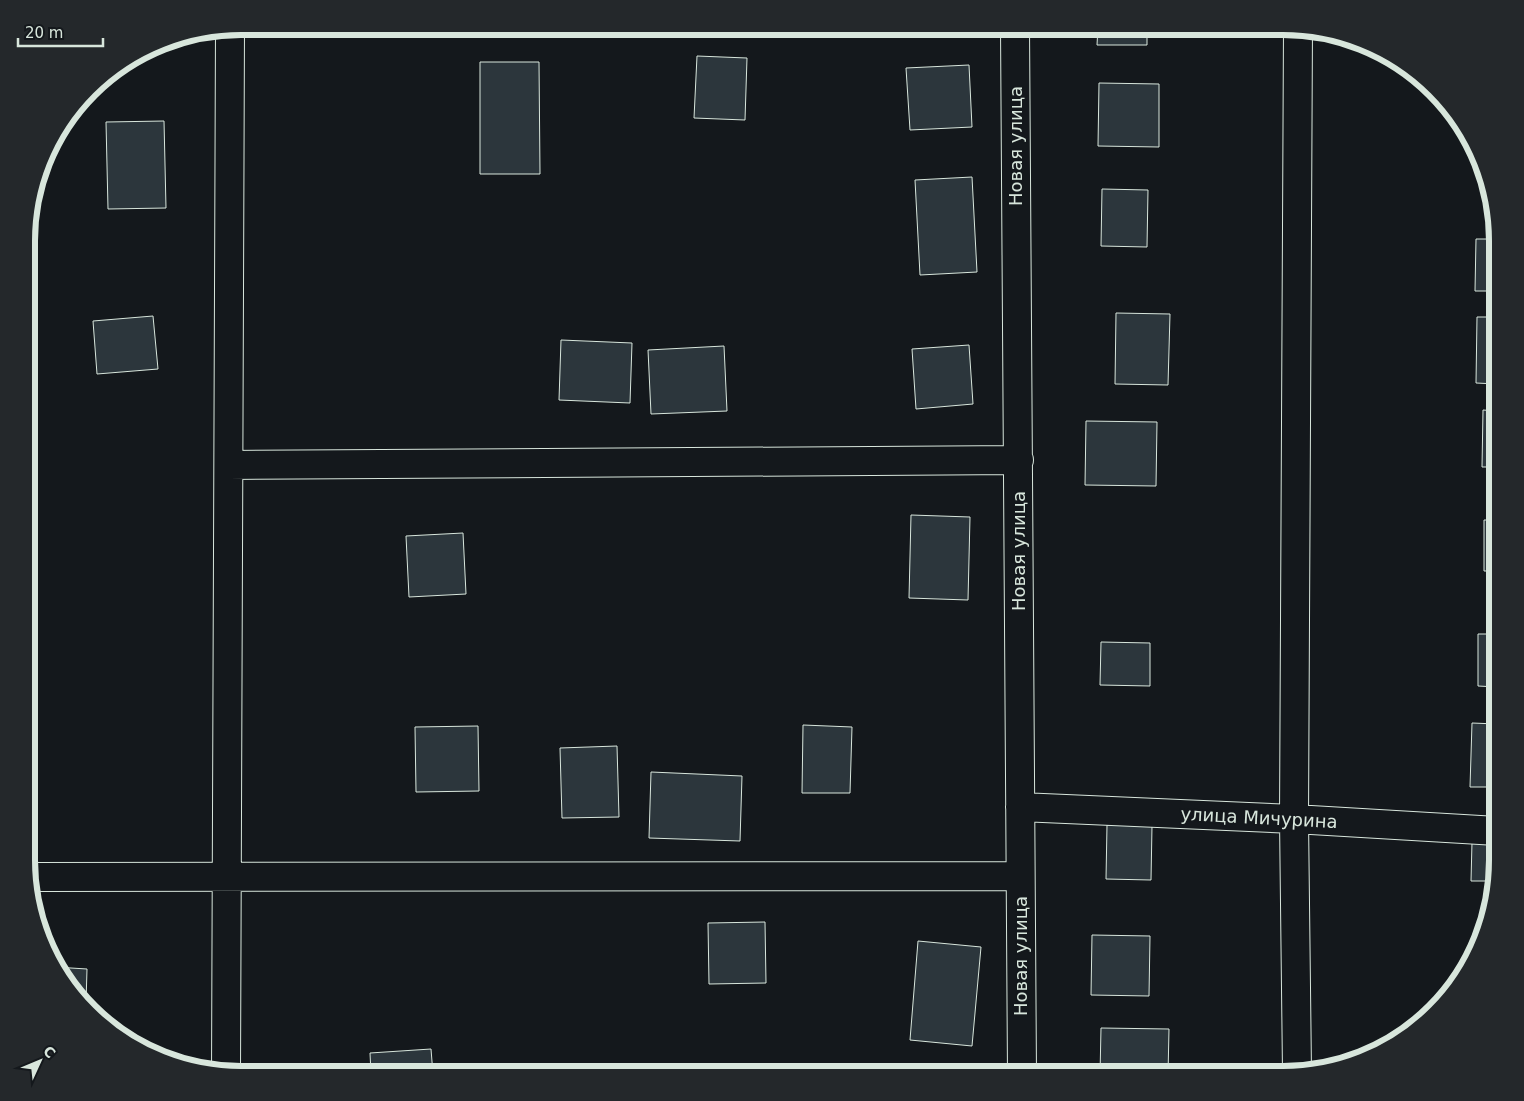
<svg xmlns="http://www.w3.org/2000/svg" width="1524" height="1101" font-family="'DejaVu Sans',sans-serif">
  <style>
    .building { fill: #2c363c; stroke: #d8e6dc }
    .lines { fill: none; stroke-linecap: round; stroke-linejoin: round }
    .minor-casing { stroke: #d8e6dc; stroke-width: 30 }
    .minor { stroke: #14181c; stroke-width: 28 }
    .labels { text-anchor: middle; stroke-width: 4; stroke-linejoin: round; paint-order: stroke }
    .street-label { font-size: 18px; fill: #d8e6dc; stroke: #14181c }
    .rim { fill: none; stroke: #d8e6dc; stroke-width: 6 }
  </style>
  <rect width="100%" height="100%" fill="#14181c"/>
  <path class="building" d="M1098,27h49v18h-50z
    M697,56l50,2 -2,62 -51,-2z
    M480,62h59l1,112h-60z
    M969,65l3,62 -62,3 -4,-62z
    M1099,83l60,1v63l-61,-1z
    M164,121l2,87 -58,1 -2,-87z
    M972,177l5,95 -57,3 -5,-95z
    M1102,189l46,1 -1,57 -46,-1z
    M1476,239h21v52h-22z
    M1116,313l54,1 -2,71 -53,-1z
    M153,316l5,53 -61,5 -4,-53z
    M1477,317h20v67l-21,-1z
    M561,340l71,3 -2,60 -71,-3z
    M969,345l4,59 -57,5 -4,-60z
    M724,346l3,65 -76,3 -3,-64z
    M1483,410l14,1v56h-15z
    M1086,421l71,1 -1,64 -71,-1z
    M911,515l59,2 -2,83 -59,-2z
    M1484,520h13v51h-13z
    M463,533l3,61 -57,3 -3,-61z
    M1478,634h19v53l-19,-1z
    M1101,642l49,1v43l-50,-1z
    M1472,723l25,1v63h-27z
    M803,725l49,2 -2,66h-48z
    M478,726l1,65 -63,1 -1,-65z
    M617,746l2,71 -57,1 -2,-70z
    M651,772l91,4 -2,65 -91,-3z
    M1107,825l45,1 -1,54 -45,-1z
    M1472,842h25l-1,39h-25z
    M765,922l1,61 -57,1 -1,-61z
    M1092,935l58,1 -1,60 -58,-1z
    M918,941l63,6 -9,99 -62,-6z
    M55,967l32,2 -1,34z
    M1101,1028l68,1 -1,46h-68z
    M431,1049l2,25h-62l-1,-21z"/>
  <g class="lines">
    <g class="minor-casing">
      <path id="minor" d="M1015,27l7,1048
        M229,465l790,-5
        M1020,807l274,12 203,12
        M28,877l992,-1
        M1297,1072l-3,-253 4,-792
        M226,1074l4,-1046"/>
    </g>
    <use href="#minor" class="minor"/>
  </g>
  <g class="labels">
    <g class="street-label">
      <text transform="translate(1016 146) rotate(-90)" y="6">Новая улица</text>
      <text transform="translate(1019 551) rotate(-90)" y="6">Новая улица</text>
      <text transform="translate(1259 818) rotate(3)" y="6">улица Мичурина</text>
      <text transform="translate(1021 956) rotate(-90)" y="6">Новая улица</text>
    </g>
  </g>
  <path d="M0 0H1524V1101H0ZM241 35H1283A206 206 0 0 1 1489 241V860A206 206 0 0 1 1283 1066H241A206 206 0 0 1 35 860V241A206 206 0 0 1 241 35Z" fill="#24282b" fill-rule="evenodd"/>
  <path class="rim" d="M241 35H1283A206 206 0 0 1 1489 241V860A206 206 0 0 1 1283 1066H241A206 206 0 0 1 35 860V241A206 206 0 0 1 241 35Z"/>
  <g transform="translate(40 1061) rotate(46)" stroke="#14181c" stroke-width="4" paint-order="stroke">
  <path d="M0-4L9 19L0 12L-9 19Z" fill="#d8e6dc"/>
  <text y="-8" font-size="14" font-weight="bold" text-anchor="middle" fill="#d8e6dc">С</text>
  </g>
  <path d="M18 38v8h85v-8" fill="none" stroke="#d8e6dc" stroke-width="2.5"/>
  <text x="25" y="38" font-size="15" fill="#d8e6dc" stroke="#14181c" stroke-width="4" paint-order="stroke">20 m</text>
</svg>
